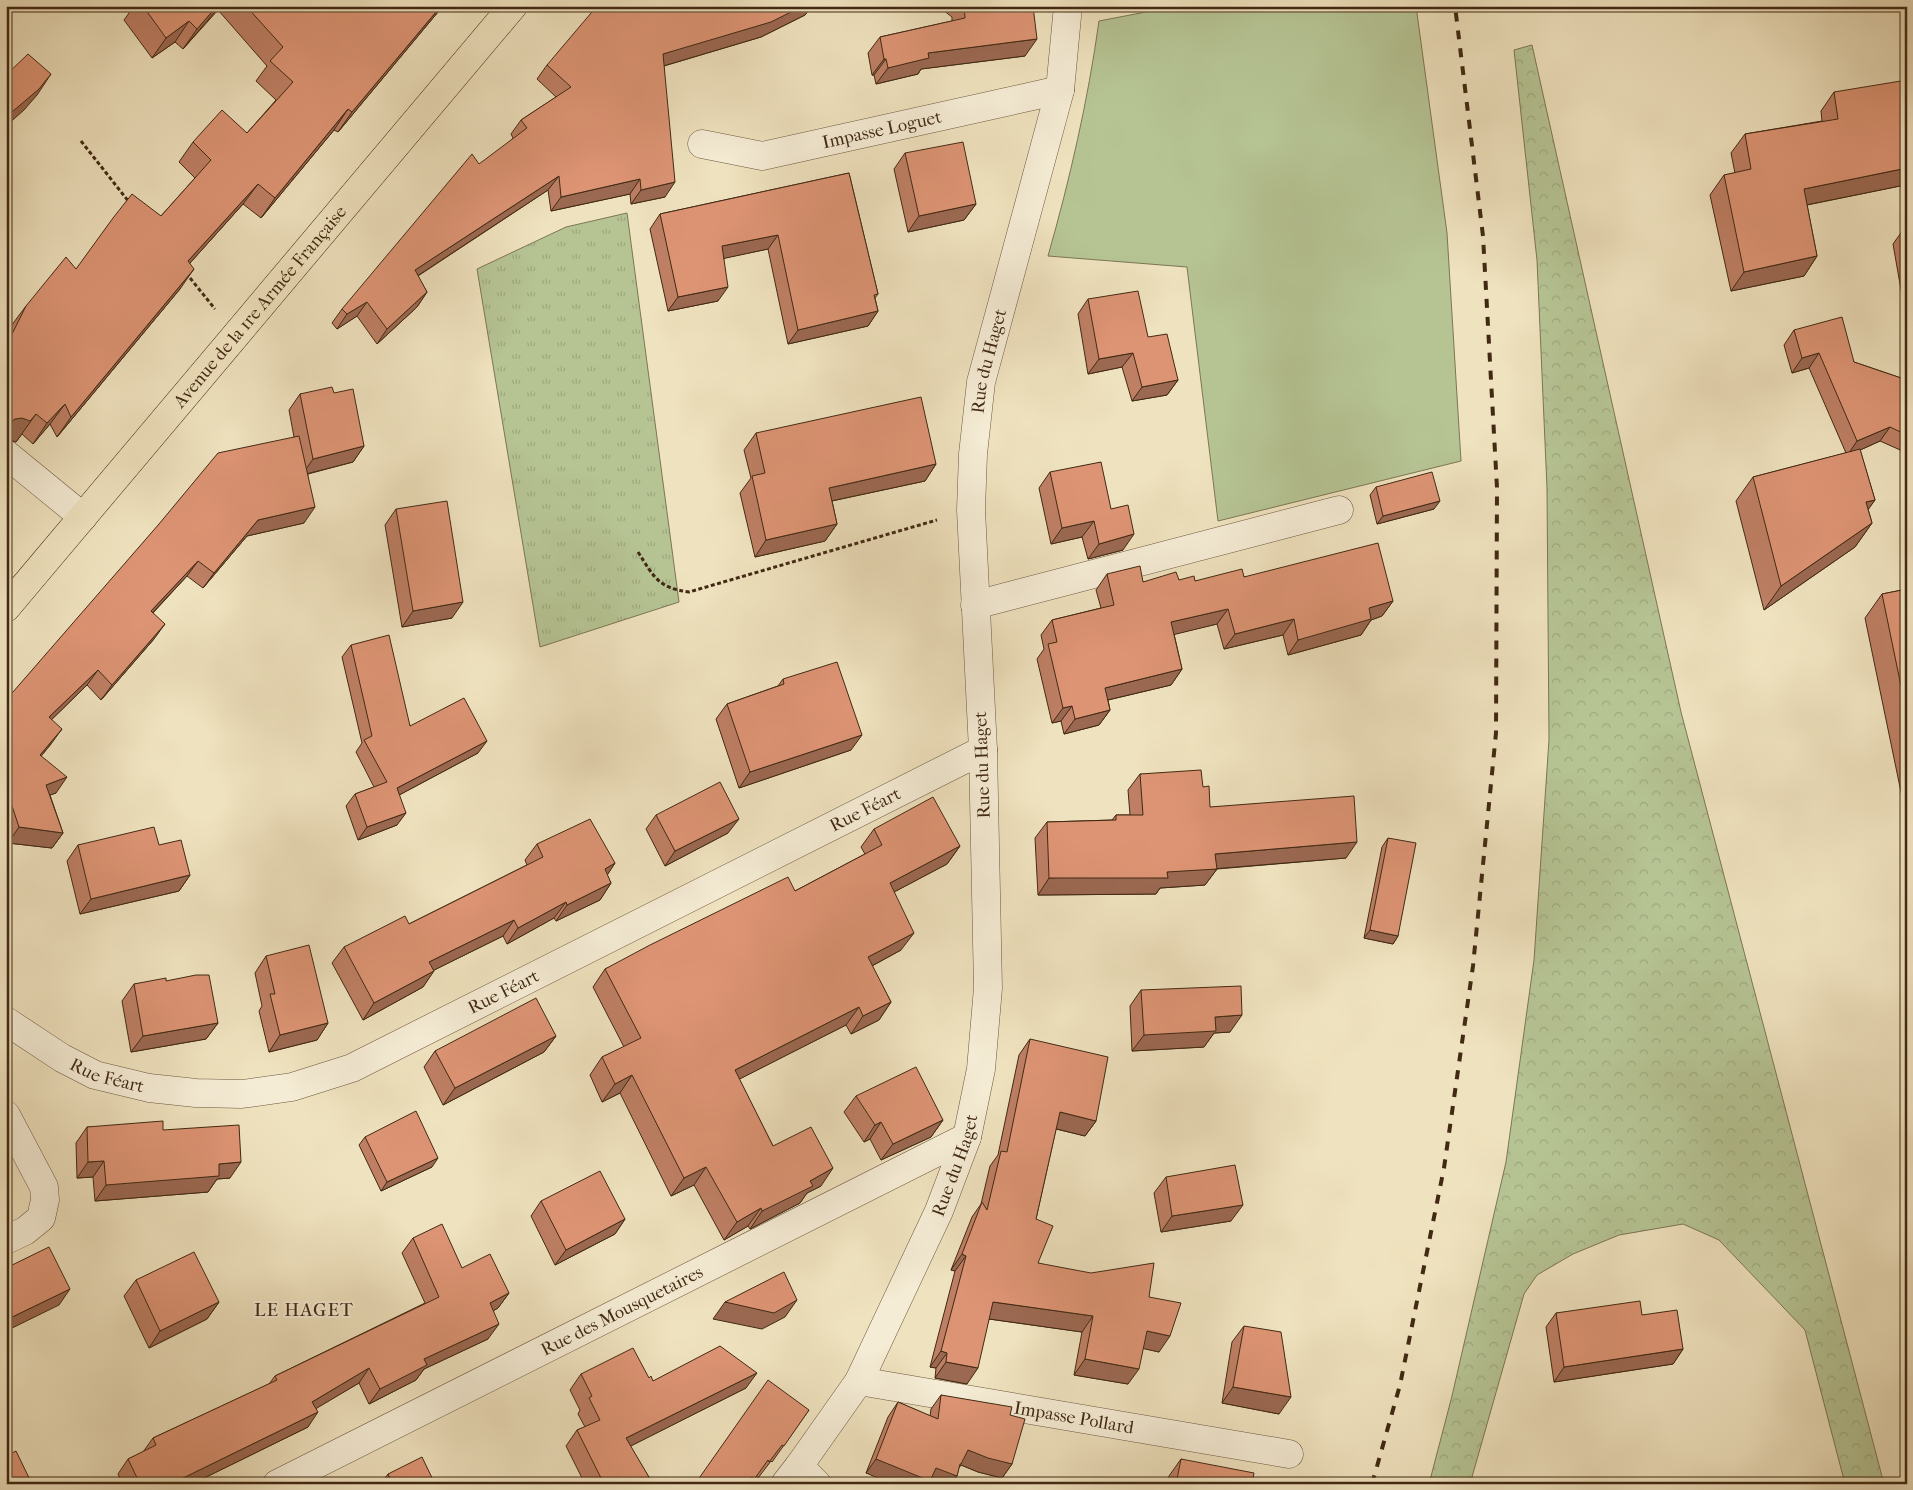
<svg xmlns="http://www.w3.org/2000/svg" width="1913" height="1490" font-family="'IM FELL French Canon',serif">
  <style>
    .grass { fill: url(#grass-tufts); stroke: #7c7654 }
    .forest { fill: url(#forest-crowns); stroke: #7c7654 }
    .garden { fill: #b6c494; stroke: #7c7654 }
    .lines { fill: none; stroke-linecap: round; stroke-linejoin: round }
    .minor-casing { stroke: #6c573e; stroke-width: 29 }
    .major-casing { stroke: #412913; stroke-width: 29 }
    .path { stroke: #412913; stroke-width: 3; stroke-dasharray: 4 2.5; stroke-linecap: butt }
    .minor { stroke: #f5ecd5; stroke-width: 28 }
    .major { stroke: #efe2be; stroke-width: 28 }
    .rail { stroke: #412913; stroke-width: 4; stroke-dasharray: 9 9; stroke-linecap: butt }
    .wall { fill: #be7f64; stroke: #412913 }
    .shaded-wall { fill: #9b6851; stroke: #412913 }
    .building { fill: #dd9474; stroke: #412913 }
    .labels { text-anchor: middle; stroke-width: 4; stroke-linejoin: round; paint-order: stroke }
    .street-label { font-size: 18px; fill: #412913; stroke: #f5ecd5 }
    .neighbourhood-label { font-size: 19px; letter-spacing: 1px; fill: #412913; stroke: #f5ecd5 }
  </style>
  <defs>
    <pattern id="grass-tufts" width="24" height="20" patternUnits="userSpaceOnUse" patternTransform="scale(1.25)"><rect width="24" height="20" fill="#b6c494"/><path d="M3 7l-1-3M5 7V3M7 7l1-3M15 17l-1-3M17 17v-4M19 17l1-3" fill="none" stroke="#9ea87f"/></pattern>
    <pattern id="forest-crowns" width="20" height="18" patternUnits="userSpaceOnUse" patternTransform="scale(1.25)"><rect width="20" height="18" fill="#b6c494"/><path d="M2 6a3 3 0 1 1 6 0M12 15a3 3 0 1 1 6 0" fill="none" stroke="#9ea87f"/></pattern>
  </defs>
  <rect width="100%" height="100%" fill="#efe2be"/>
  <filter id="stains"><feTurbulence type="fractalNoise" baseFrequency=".004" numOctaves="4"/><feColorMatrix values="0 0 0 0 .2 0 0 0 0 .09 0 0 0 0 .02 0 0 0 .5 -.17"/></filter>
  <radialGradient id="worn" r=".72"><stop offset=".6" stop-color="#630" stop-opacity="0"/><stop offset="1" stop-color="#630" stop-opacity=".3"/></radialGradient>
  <path class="grass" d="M627,213l52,389 -139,45 -63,-378 89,-42z"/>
  <path class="forest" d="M1532,45l149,667 203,772h-39l-40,-154 -86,-90 -36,-16 -64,11 -46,19 -36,21 -13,19 -54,190h-41l23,-88 54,-234 28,-202 15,-220 -2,-252 -10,-228 -23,-210z"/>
  <path class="garden" d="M1177,6h239l31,227 14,228 -243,60 -31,-254 -139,-11c22,-77 40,-156 51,-235z"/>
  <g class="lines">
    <g class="minor-casing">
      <g id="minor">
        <path id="s1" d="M702,144l60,12 298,-66"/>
        <path d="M6,454l77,63"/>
        <path d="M975,605l364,-95"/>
        <path id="s2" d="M6,1021l56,37 33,17 54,13 47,5 46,1 50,-7 60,-19 631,-318"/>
        <path d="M6,1115l38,72 1,13 -4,18 -16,13 -19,9"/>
        <path id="s3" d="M859,1381l430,73"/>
        <path id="s4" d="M277,1484l690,-347"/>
        <path d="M785,1484l14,-18"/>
        <path id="s5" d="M817,1484l-18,-18 60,-85 80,-170 28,-74 14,-68 7,-81 -5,-238 -12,-240 2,-56 8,-72 79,-292 8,-84"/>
      </g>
    </g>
    <g class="major-casing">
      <g id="major">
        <path id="s6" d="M6,608l507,-602"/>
      </g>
    </g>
    <path class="path" d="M81,141l48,61
      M186,273l29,36
      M638,552c16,25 20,36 51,40l248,-72"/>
    <use href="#minor" class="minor"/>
    <use href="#major" class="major"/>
    <path class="rail" d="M1372,1484l28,-99 44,-217 29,-202 23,-233 1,-245 -14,-252 -28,-230"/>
  </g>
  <path class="wall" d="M134,6h309l-105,126 -4,-2 -73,88 -18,-14 -53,59 -10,26 -123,148 -7,-13 -17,20 -11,-10 -6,8 -8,-3h-2v-102l5,-11 15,-20 50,-37 85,-53 34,-38 -16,-16 14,-20 54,-9 29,-33 -20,-19 11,-15 -49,-56 -35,39 -8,-7 -23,16 -28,-38z
    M945,6h88l-8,50 -104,13 -3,5 -42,10 -2,-9h-2l-4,-22 12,-16 72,-16v-4l-9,-7z
    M811,7l-6,8 -44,22 -97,29 1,131 -34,7 -1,-10 -79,17 -3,-21 -130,86 9,16 -10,15 -40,37 -20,-28 -20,13 -5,-6 10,-14 171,-171 -2,-4 10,-14 35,-23 -19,-18 10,-14z
    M1834,92l71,93 -98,20 10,51 -13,20 -73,15 -21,-96 14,-20 11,-2 -4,-20 14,-19 77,-13 -1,-10z
    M905,153l71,51 -12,16 -56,12 -14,-63z
    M849,173l29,121 -3,4 3,13 -10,15 -80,18 -20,-95 -44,9 -6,43 -50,10 -18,-82 10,-15z
    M1907,229v95l-14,-80 10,-14z
    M1088,299l60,38 30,43 -11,15 -35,6 -10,-34 -34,7 -10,-60z
    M1794,330l60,32 53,18v73l-27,-12 -20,9 15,50 -7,9 4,14 -17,24 -91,63 -28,-109 17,-24 93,-24 -37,-85 -17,5 -8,-28z
    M1907,332v33l-6,-24z
    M334,393l30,53 -11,16 -45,12 -4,49 -57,13 -44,52 -16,-12 -34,37 1,26 -53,61 -14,-15 -36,35v24l-10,12 15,37 -6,2 13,38 -11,15 -44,-5 -2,-6v-137l288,-263 -5,-27 11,-16z
    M756,433l180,31 -11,17 -93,20 5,23 -12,17 -70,16 -15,-64 11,-15 -7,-28z
    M1050,472l73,78 -35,9 -6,-22 -31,7 -12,-56z
    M1376,487l58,22 -57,15 -7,-29z
    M396,509l56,109 -50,9 -17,-102z
    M1107,574l36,8 36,-2 16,1 49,-4 149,24 -11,15 -11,4 -10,15 -73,20 -5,-20 -59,14 -7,-25 -43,10 8,35 -11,16 -63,15 2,10 -11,15 -35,9 -3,-13 -9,2 -15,-64 7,-10 -3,-14 11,-15 49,-12 -5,-18z
    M1907,589v232l-42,-203 17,-24z
    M351,645l59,81 68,27 -79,42 -2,30 -39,15 -12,-34 9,-12 19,-7 -18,-35 6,-9 -20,-86z
    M783,679l68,71 -112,38 -23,-69 11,-15 51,-18z
    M1140,774l63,13 7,20 136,51 -129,11 -12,16 -45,3 -4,6 -118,1 -3,-57 12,-16 65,-2 4,-5h14l-2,-25z
    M656,815l72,18 -63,33 -19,-37z
    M874,829l86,17 -13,18 -53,28 7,58 -29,16 19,36 -12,18 -28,14 -5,-9 -107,54 34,67 48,40 -14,7 -7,10 -50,26 -2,-3 -24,14 -30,-55 -23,11 -51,-103 -18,9 -12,-27 12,-18 22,-10 -31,-60 12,-18 190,-78 70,-37 -4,-7z
    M1388,838l10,98 -5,8 -29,-6 18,-91z
    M537,844l78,19 -8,12 4,8 -11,17 -44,21 -2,-3 -47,26 -4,-8 -69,34 -11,17 -60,33 -31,-57 12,-16 65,-23 118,-59 -2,-5z
    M78,845h81l31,30 -11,16 -99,23 -13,-53z
    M266,956l62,67 -11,17 -48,12 -10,-41 3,-5 -7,-33z
    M166,981l52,42 -12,16 -75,13 -9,-51 12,-17z
    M1141,990l89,42 -16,1 -10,14 -72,4 -2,-45z
    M556,1036l-12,16 -101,53 -19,-38 11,-16z
    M1030,1039l66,82 -11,15 -29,-7 -20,90 2,44 111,34 10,55 -16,-4 -15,36 -54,-9 8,-43 -93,-13 -22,65 -32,-6 1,-10 -6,-1 25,-96 -4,-1 21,-53 9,-13 9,-38 8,-11 21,-100z
    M856,1096l87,24 -12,17 -50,23 -11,-21 -6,3 -20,-30z
    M87,1127l76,3 67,48 -13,1 -9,13 -113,9 -2,-24 -16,1 -1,-35z
    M365,1137l67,30 -51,24 -22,-46z
    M1166,1177l65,44 -70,11 -7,-39z
    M541,1201l84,18 -10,15 -60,31 -24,-49z
    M413,1238l49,30 47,25 -11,15 -5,3 -5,28 -64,30 -8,11 -47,24 -10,-21 -43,25 -8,19 -116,57h-70l-4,-10 10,-15 15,-7 10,-14 116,-54 6,-8 150,-73 -23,-50z
    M136,1280l83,22 -12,17 -58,29 -25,-52z
    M1556,1313l86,2 41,34 -10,15 -119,18 -8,-55z
    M1244,1326l35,88 -57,-11 10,-61z
    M581,1374l68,4 4,3 93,7 -116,58 23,38h-68l-19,-38 11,-16 8,-3 -7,-13 2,-4 -10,-20z
    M941,1395l69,20 2,49 -10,14 -24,-6 -17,-7 -2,2 -2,9 -6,8h-20l-65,-11 22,-56 10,-15 32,14 1,-7z
    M809,1410l-37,52 -1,-1 -13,17 -2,-2 -5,8h-56z
    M1181,1459l71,25h-84l1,-8z
    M388,1474l47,10h-54z"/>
  <path class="shaded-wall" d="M217,6h3l-37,43 14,-20z
    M441,6h2l-105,126 14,-20z
    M803,6h10l-2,1 -6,8 -44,22 -108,32 10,-15z
    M189,21l-14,21 -23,16 14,-20z
    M1037,39l-12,17 -104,13 -3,5 -42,10 12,-16 40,-15z
    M884,59h2l-12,16h-2z
    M51,74l-14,21 -13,15 -18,16v-9z
    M348,109l-14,21 -73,88 14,-20z
    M1907,168v15l-2,2 -114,23 13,-19z
    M559,176l-11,14 -143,94 10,-14z
    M640,179l-10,15 -79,17 10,-14z
    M675,182l-10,15 -34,7 10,-14z
    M258,184l-15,20 -69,77 14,-20z
    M976,204l-12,16 -56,12 11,-16z
    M778,235l-10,14 -56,12 10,-15z
    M1817,256l-13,20 -73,15 13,-19z
    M194,269l-14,20 -123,148 14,-20z
    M728,287l-10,14 -50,10 10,-14z
    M427,292l-10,15 -40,37 10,-15z
    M367,302l-10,14 -20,13 10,-15z
    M878,311l-10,15 -80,18 10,-14z
    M1133,353l-11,14 -34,7 11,-15z
    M1819,353l-10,15 -17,5 10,-15z
    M1178,380l-11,15 -35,6 10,-14z
    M65,404l-15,20 -17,20 14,-21z
    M36,414l-20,28 -8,-3h-2v-12l2,-3 7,-5z
    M1890,427l-10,14 -33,15 10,-15z
    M364,446l-11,16 -51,13 11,-16z
    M936,464l-11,17 -108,23 12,-16z
    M1875,500l-17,24 8,-22z
    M1440,501l-6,8 -57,15 6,-8z
    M315,507l-11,16 -57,13 -44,52 11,-15 44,-53z
    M1094,521l-12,16 -31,7 11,-16z
    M1872,523l-17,24 -91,63 17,-24z
    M837,524l-12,17 -70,16 11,-17z
    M1134,534l-11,16 -35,9 11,-15z
    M198,561l-11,15 -47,50 11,-15z
    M1393,601l-11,15 -11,4 -10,15 -73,20 10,-15 71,-32z
    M463,602l-11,16 -50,9 11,-16z
    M1228,609l-11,15 -57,14 11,-16z
    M1294,619l-11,16 -59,14 11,-15z
    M165,624l-11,15 -53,61 11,-15z
    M1182,669l-11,16 -76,18 10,-15z
    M98,670l-11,15 -49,48 11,-16z
    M1072,706l-11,15 -9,2 11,-15z
    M1110,710l-11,15 -35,9 11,-15z
    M62,729l-11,15 -22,27 11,-16z
    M862,735l-11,15 -112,38 11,-16z
    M487,741l-9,12 -90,48 9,-13z
    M67,777l-11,16 -21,7 11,-15z
    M406,813l-9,12 -39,15 9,-13z
    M739,819l-11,14 -63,33 10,-15z
    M19,827l44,6 -11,15 -44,-5z
    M1357,842l-11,16 -134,11h5l-12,16 -45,3 -4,6 -118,1 11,-17 118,-6 48,-18z
    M960,846l-13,18 -70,37 13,-18z
    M615,863l-11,17 1,-11z
    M190,875l-11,16 -99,23 11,-15z
    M611,883l-11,17 -44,21 11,-16z
    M566,902l-12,16 -47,26 11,-16z
    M514,920l-11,16 -85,42 11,-16z
    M1370,930l28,6 -5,8 -29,-6z
    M914,933l-13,17 -46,25 13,-18z
    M434,971l-11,16 -60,33 11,-17z
    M891,1002l-12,18 -28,14 12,-18z
    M859,1007l-13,18 -124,63 13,-18z
    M1242,1015l-12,17 -16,1 -10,14 -72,4 12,-16 71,-18z
    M218,1023l-12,16 -75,13 12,-16z
    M328,1023l-11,17 -48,12 11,-17z
    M556,1036l-12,16 -101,53 12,-17z
    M632,1075l-12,18 -18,9 13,-18z
    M1060,1112l36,9 -11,15 -36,-9z
    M943,1120l-12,17 -50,23 12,-16z
    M881,1122l-11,17 -6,3 11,-17z
    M438,1158l-6,9 -51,24 6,-9z
    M104,1161l-11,16 -16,1 11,-16z
    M241,1162l-11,16 -13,1 -9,13 -113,9 11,-16 113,-21z
    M706,1167l-12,18 -23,11 13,-18z
    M833,1168l-12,18 -14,7 -7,10 -50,26 12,-18 48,-30z
    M1243,1205l-12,16 -70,11 11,-16z
    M761,1208l-13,18 -24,14 13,-18z
    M625,1219l-10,15 -60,31 11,-15z
    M962,1254l4,2 -11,15 -4,-1z
    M70,1289l-11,16 -53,26v-11z
    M509,1293l-11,15 -18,10 10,-15z
    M797,1300l-12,17 -23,12 -49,-10 12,-17z
    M219,1302l-12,17 -58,29 11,-17z
    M993,1302l100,14 -11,16 -100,-14z
    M499,1324l-11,15 -64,30 -8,11 -47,24 11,-15 44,-30z
    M1147,1331l23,5 -11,16 -23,-5z
    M1683,1349l-10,15 -119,18 10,-15z
    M941,1351l6,2 -11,15 -6,-1z
    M1085,1359l54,10 -11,15 -54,-9z
    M946,1362l32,6 -11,16 -32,-6z
    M369,1368l-10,15 -57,34 10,-15z
    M757,1373l-11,15 -131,66 11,-16z
    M1233,1387l58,10 -12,17 -57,-11z
    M318,1412l-10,15 -116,57h-16l3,-4z
    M968,1450l44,14 -10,14 -24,-6 -17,-7 -7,10 3,1 -6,8h-20l-3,-1 -1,1h-35l-26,-11 10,-14 60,9z"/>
  <path class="building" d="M143,6h74l-20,23 -8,-8 -23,17z
    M246,6h195l-89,106 -4,-3 -73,89 -17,-14 -70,77 6,8 -123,148 -6,-13 -18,19 -11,-9 -6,7 -8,-3 -7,1 -7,5 -2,4v-82l20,-40 40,-49 10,12 37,-51 19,-24 29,22 50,-56 -18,-18 29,-32 25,23 46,-51 -23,-21 13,-14z
    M597,6h206l-32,16 -108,32 12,128 -34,8 -1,-11 -79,18 -2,-21 -144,94 12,22 -40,37 -20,-27 -20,12 -5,-5 130,-155 7,10 48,-36 -6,-8 50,-33 -24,-22z
    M964,6h69l4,33 -109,14 1,5 -41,10 -2,-9h-2l-4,-22 85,-19z
    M28,54l23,20 -12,15 -33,28v-42z
    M1907,80v88l-103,21 13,67 -73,16 -20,-97 27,-6 -6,-35 93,-15 -4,-27z
    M963,142l13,62 -57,12 -14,-63z
    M849,173l29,121 -4,1 4,16 -80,19 -20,-95 -56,11 6,41 -50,10 -18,-83z
    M1907,229v22l-4,-21z
    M1138,291l10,46 19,-3 11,46 -36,7 -9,-34 -34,6 -11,-60z
    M1842,317l12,45 53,18v55l-17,-8 -33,14 -38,-88 -17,5 -8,-28z
    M332,387l2,6 19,-4 11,57 -51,13 -13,-65z
    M921,397l15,67 -107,24 8,36 -71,16 -14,-64 13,-3 -9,-40z
    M299,436l16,71 -57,13 -44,53 -16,-12 -47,50 14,13 -53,61 -14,-15 -49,47 13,12 -22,26 27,22 -21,8 17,48 -44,-6 -9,-27 -4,4v-104l153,-176 59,-71z
    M6,440l5,6 -5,5z
    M1860,449l15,51 -9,2 6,21 -91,63 -28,-109z
    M1101,462l10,47 17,-4 6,29 -35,10 -5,-23 -32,7 -12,-56z
    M1432,472l8,29 -57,15 -7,-29z
    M447,501l16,101 -50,9 -17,-102z
    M1378,543l15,58 -24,7 2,11 -73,21 -4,-21 -59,15 -7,-25 -57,13 11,47 -77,19 5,22 -35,9 -3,-13 -9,2 -15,-64 9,-2 -5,-22 62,-15 -7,-31 33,-8 3,16 33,-10 3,8 15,-4 1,5 47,-12 2,8z
    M1907,589v126l-25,-121z
    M389,635l21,91 54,-28 23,43 -90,47 9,25 -39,14 -12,-33 32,-12 -23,-42 8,-4 -21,-91z
    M837,662l25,73 -112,37 -23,-68 57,-20 -1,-5z
    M1201,770l2,17 6,-1 1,21 144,-11 3,46 -142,12 2,15 -50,3 1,6h-119l-2,-56 69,-2v-5h27l-3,-41z
    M720,782l19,37 -64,32 -19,-36z
    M933,797l27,49 -70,37 24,50 -46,24 23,45 -28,14 -4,-9 -124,63 38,76 38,-19 22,41 -23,13 3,5 -51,25 -1,-3 -24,14 -31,-55 -22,11 -52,-103 -17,9 -13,-27 39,-19 -36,-69 45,-24 138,-68 7,14 87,-46 -8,-16z
    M590,819l25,44 -10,6 6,14 -44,22 -1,-3 -48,26 -4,-8 -85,42 5,9 -60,32 -30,-56 61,-31 4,8 134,-67 -6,-13z
    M154,827l5,18 22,-5 9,35 -99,24 -13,-54z
    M1388,838l28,5 -18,93 -28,-6z
    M309,945l19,78 -48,12 -10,-41h5l-9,-38z
    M196,975h13l9,48 -75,13 -9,-52 32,-6v3z
    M1241,986l1,29 -27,2 1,14 -72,4 -3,-45z
    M536,998l20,38 -101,52 -20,-37z
    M1030,1039l78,18 -12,64 -36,-9 -24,107 17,7 -15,37 53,10 63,-10 -5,34 32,6 -11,33 -23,-5 -8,38 -54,-10 8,-43 -100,-14 -15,66 -32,-6 1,-9 -6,-2 25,-95 -4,-2 20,-52 5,8 14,-59 6,1z
    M916,1067l27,53 -50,24 -12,-22 -6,3 -19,-29z
    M416,1111l22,47 -51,24 -22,-45z
    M163,1121v9l76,-5 2,37 -22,2v12l-113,9 -2,-24 -16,1 -1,-35z
    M1235,1165l8,40 -71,11 -6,-39z
    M600,1171l25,48 -59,31 -25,-49z
    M442,1224l20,44 28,-14 19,39 -19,10 9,21 -75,35 3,6 -47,24 -11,-21 -57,34 6,10 -139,68 1,3 -2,1h-38l-12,-25 28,-14 -3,-7 124,-58 -2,-4 164,-79 -26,-59z
    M49,1247l21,42 -64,31v-52z
    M194,1252l25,50 -59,29 -24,-51z
    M784,1272l13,28 -23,13 -49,-11z
    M1640,1301l2,14 35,-5 6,39 -119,18 -8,-54z
    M1244,1326l37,6 10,65 -58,-10z
    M720,1346l37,27 -131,65 27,46h-49l-27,-54 23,-10 -11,-22 3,-2 -11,-22 52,-26 16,30 2,-2 2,5z
    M768,1380l41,30 -25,36 -2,-1 -13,17 -1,-2 -15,21 -1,-4 -5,7h-52z
    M941,1395l71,12 -2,8 15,4 -13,45 -24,-6 -20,-8 -7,14h-1l-3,12 -21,-8 -6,13 -54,-22 22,-57 40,17z
    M16,1451l16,33h-26v-28z
    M422,1457l13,27h-54l9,-5 -2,-5z
    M1181,1459l73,14 -2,11h-76z"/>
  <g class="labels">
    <g class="street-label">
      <text dy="6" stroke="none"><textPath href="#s1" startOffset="184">Impasse Loguet</textPath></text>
      <text dy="6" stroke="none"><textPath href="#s6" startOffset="394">Avenue de la 1re Armée Française</textPath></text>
      <text dy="6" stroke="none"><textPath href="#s5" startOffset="1176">Rue du Haget</textPath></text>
      <text transform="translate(982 765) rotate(-92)" y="6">Rue du Haget</text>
      <text dy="6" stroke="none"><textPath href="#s2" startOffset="941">Rue Féart</textPath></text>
      <text dy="6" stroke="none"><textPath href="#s2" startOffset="536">Rue Féart</textPath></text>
      <text dy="6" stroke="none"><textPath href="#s2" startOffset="116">Rue Féart</textPath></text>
      <text dy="6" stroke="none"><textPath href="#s5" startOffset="366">Rue du Haget</textPath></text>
      <text dy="6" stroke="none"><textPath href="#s4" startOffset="386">Rue des Mousquetaires</textPath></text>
      <text dy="6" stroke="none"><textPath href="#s3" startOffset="218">Impasse Pollard</textPath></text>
    </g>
    <g class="neighbourhood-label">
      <text x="304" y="1316">LE HAGET</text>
    </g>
  </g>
  <rect width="1913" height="1490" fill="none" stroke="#efe2be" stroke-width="25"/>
  <rect x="8" y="8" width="1898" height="1475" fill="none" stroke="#412913" stroke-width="2.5"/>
  <rect x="12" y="12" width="1888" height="1465" fill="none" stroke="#412913"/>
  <rect width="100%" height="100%" filter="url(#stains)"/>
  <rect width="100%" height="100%" fill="url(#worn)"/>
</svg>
